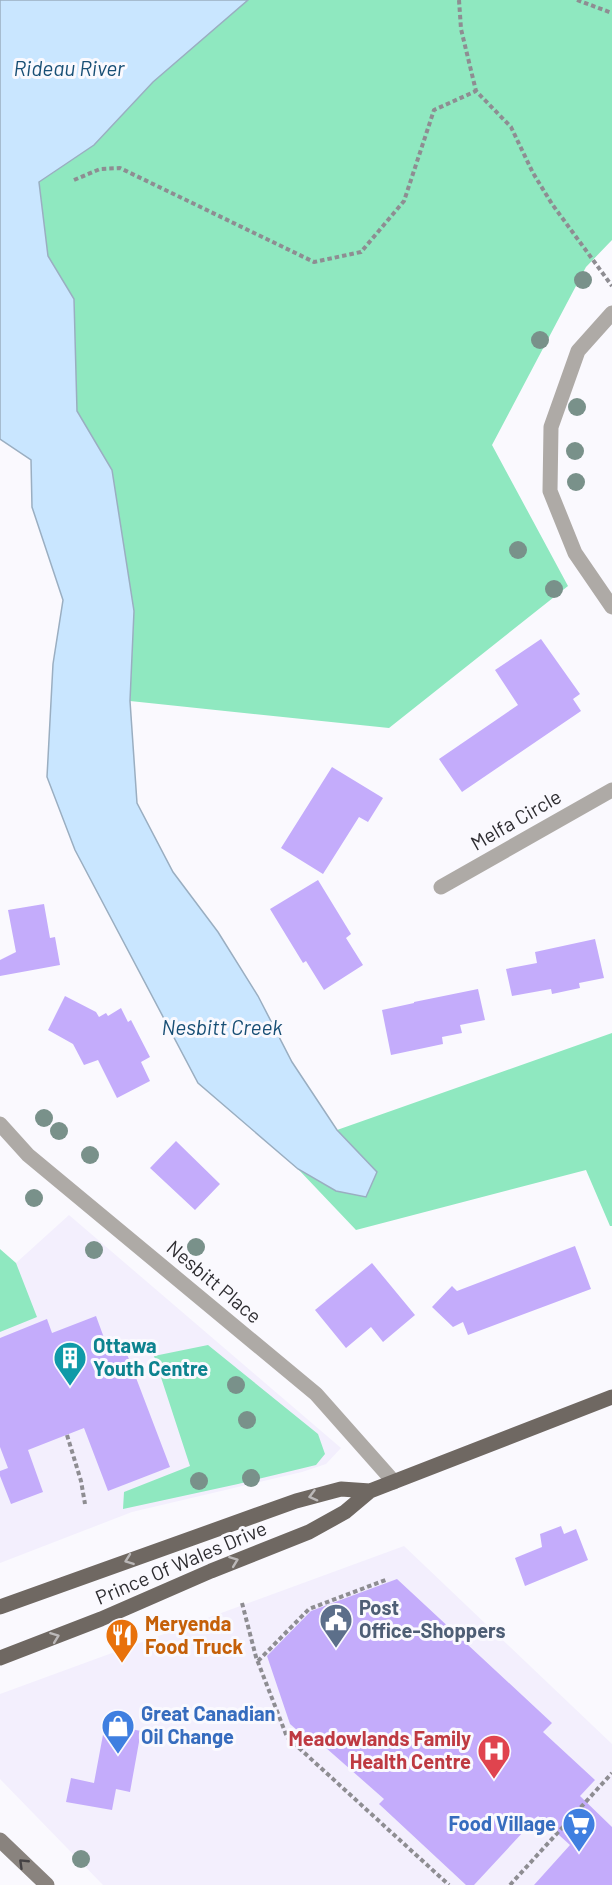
<svg xmlns="http://www.w3.org/2000/svg" width="612" height="1885" font-family="Barlow,sans-serif">
  <style>
    .built { fill: #f3effd }
    .green { fill: #8fe8c0 }
    .water { fill: #c9e6ff; stroke: #9aaec1; stroke-width: 1.5 }
    .building { fill: #c4acfb }
    .lines { fill: none; stroke-linecap: round; stroke-linejoin: round }
    .path { stroke: #8e8d92; stroke-width: 4; stroke-dasharray: 4.5 3; stroke-linecap: butt }
    .street { stroke: #aeaaa6; stroke-width: 15 }
    .secondary { stroke: #89837e; stroke-width: 15 }
    .primary { stroke: #6f6862; stroke-width: 15 }
    .tree { fill: #79918a }
    .oneway { stroke: #bbb8b8 }
    .oneway2 { stroke: #454244 }
    .labels { text-anchor: middle; stroke-width: 6; stroke-linejoin: round; paint-order: stroke }
    .street-label { font-size: 20px; fill: #2e2d31; stroke: #faf9fe }
    .culture-label { font-size: 20px; font-weight: bold; fill: #0d838f; stroke: #faf9fe; text-anchor: start }
    .service-label { font-size: 20px; font-weight: bold; fill: #4e5e75; stroke: #faf9fe; text-anchor: start }
    .food-label { font-size: 20px; font-weight: bold; fill: #c56008; stroke: #faf9fe; text-anchor: start }
    .shop-label { font-size: 20px; font-weight: bold; fill: #366cbe; stroke: #faf9fe; text-anchor: start }
    .health-label { font-size: 20px; font-weight: bold; fill: #be3a42; stroke: #faf9fe; text-anchor: end }
    .water-label { font-size: 21px; font-style: italic; fill: #184f75; stroke: #faf9fe }
  </style>
  <rect width="100%" height="100%" fill="#faf9fe"/>
  <path class="built" d="M69,1215l272,233 -15,16 -24,8 -170,40 -132,51v-294l16,-6z
    M404,1546l208,198v141h-509l-103,-106v-85z"/>
  <path class="green" d="M248,0h364v240l-26,27 -94,178 76,141 -179,142 -259,-27 4,-90 -22,-141 -35,-59 -3,-112 -26,-43 -9,-74 55,-37 59,-63z
    M612,1033v193h-2l-24,-56 -230,60 -58,-61 38,22 41,-19 -40,-42z
    M0,1249l16,14 21,54 -37,15z
    M208,1345l110,89 7,20 -9,11 -78,19 -115,25 1,-17 66,-26 -36,-110z"/>
  <path class="water" d="M0,0h248l-95,82 -59,63 -55,37 9,74 26,43 3,112 35,59 22,141 -4,90 7,102 36,69 45,60 40,64 34,66 45,68 40,42 -11,25 -30,-6 -38,-22 -100,-86 -123,-233 -28,-73 6,-113 10,-64 -31,-93 -1,-47 -31,-21z"/>
  <path class="building" d="M541,639l39,55 -7,5 8,12 -119,81 -23,-33 79,-54 -23,-35z
    M332,767l51,31 -15,24 -9,-5 -36,57 -42,-26z
    M318,880l33,54 -5,4 17,27 -39,25 -18,-29 -3,2 -33,-54z
    M44,904l6,34 5,-1 5,28 -60,11v-16l16,-8 -8,-42z
    M595,939l9,39 -25,5 1,5 -28,6 -1,-5 -39,7 -6,-27 31,-6 -2,-11z
    M478,989l7,31 -25,5 2,8 -20,4 1,7 -52,11 -9,-45 32,-7v-1z
    M65,996l31,16 3,5 7,-4 2,3 13,-8 7,14 3,-2 19,37 -9,5 9,19 -33,17 -19,-38 -14,5 -11,-21 -25,-14z
    M176,1141l44,43 -25,26 -45,-42z
    M575,1246l16,43 -123,46 -5,-13 -10,5 -21,-20 20,-21 5,5z
    M372,1263l43,52 -32,27 -12,-15 -25,21 -31,-38z
    M96,1316l11,30 15,-5 48,126 -62,24 -24,-63 -56,22 15,42 -32,12 -11,-28v-5l8,-3 -8,-21v-109l47,-19 5,14z
    M561,1526l3,8 12,-5 12,31 -63,26 -10,-28 27,-11 -2,-13z
    M397,1579l155,144 -9,9 52,48 -15,16 32,31v58h-78l36,-40 -32,-29 -64,69h-8l-87,-81 5,-5 -67,-59 -4,4 -23,-20 -23,-68 44,-45z
    M105,1724l36,7 -11,61 -14,-3 -4,21 -46,-8 5,-24 23,5z"/>
  <g class="lines">
    <path class="path" d="M459,0l2,29 15,62 35,36 22,46 19,31 60,82
      M577,0l35,13
      M74,180l26,-11 20,-1 194,94 47,-10 43,-51 30,-91 42,-19
      M67,1435l14,46 4,23
      M242,1603l14,54 31,80 162,148
      M258,1661l51,-52 79,-30
      M510,1885l102,-112"/>
    <path class="street" d="M612,313l-34,38 -27,76 -1,64 25,62 37,54
      M441,887l171,-97
      M0,1124l28,31 288,239 78,88"/>
    <path class="secondary" d="M0,1840l47,45"/>
    <path class="primary" d="M0,1607l296,-106 45,-12 29,2
      M0,1658l101,-39 110,-48 98,-39 36,-20 25,-21 242,-94"/>
  </g>
  <g class="tree">
    <circle cx="583" cy="280" r="9"/>
    <circle cx="540" cy="340" r="9"/>
    <circle cx="577" cy="407" r="9"/>
    <circle cx="575" cy="451" r="9"/>
    <circle cx="576" cy="482" r="9"/>
    <circle cx="518" cy="550" r="9"/>
    <circle cx="554" cy="589" r="9"/>
    <circle cx="44" cy="1118" r="9"/>
    <circle cx="59" cy="1131" r="9"/>
    <circle cx="90" cy="1155" r="9"/>
    <circle cx="34" cy="1198" r="9"/>
    <circle cx="196" cy="1247" r="9"/>
    <circle cx="94" cy="1250" r="9"/>
    <circle cx="236" cy="1385" r="9"/>
    <circle cx="247" cy="1420" r="9"/>
    <circle cx="251" cy="1478" r="9"/>
    <circle cx="199" cy="1481" r="9"/>
    <circle cx="81" cy="1859" r="9"/>
  </g>
  <defs><path id="oneway-chevron" d="M-2-3.5L2.5 0L-2 3.5" fill="none" stroke-width="1.6" stroke-linecap="round" stroke-linejoin="round" transform="scale(1.5)"/></defs>
  <g class="oneway">
    <use href="#oneway-chevron" transform="translate(313 1496) rotate(165)"/>
    <use href="#oneway-chevron" transform="translate(129 1560) rotate(160)"/>
    <use href="#oneway-chevron" transform="translate(234 1561) rotate(-21)"/>
    <use href="#oneway-chevron" transform="translate(55 1637) rotate(-21)"/>
  </g>
  <use class="oneway2" href="#oneway-chevron" transform="translate(23 1863) rotate(-136)"/>
  <defs>
    <g id="building-pin" transform="scale(1.725)"><path d="M0 17L-7.5 6A9.5 9.5 0 1 1 7.5 6Z" fill="#0f9aa8" stroke="#faf9fe"/><path d="M-4-6H4V6H1V3H-1V6H-4ZM-2.5-4.3h1.7v1.8h-1.7ZM.8-4.3h1.7v1.8H.8ZM-2.5-1h1.7V.8h-1.7ZM.8-1h1.7V.8H.8Z" fill="#fff"/></g>
    <g id="civic-pin" transform="scale(1.725)"><path d="M0 17L-7.5 6A9.5 9.5 0 1 1 7.5 6Z" fill="#5c6f8a" stroke="#faf9fe"/><path d="M-.6-6.5H3V-4.5H.6V-3L4-1V1h2V6H-6V1h2V-1L-.6-3ZM-1.2 2.5V6h2.4V2.5Z" fill="#fff"/></g>
    <g id="restaurant-pin" transform="scale(1.725)"><path d="M0 17L-7.5 6A9.5 9.5 0 1 1 7.5 6Z" fill="#e8710a" stroke="#faf9fe"/><path d="M-5-6h1v4h1v-4h1v4h1v-4h1v5L-1.5 .5V6h-2V.5L-5-1ZM5-6V6H3V1.5H1.5Q1.5-4 5-6Z" fill="#fff"/></g>
    <g id="shop-pin" transform="scale(1.725)"><path d="M0 17L-7.5 6A9.5 9.5 0 1 1 7.5 6Z" fill="#3f7fe0" stroke="#faf9fe"/><path d="M-5-2.5h2.3a2.7 3.5 0 0 1 5.4 0H5L5.5 6h-11ZM-1.5-2.5h3a1.5 2.3 0 0 0-3 0Z" fill="#fff"/></g>
    <g id="hospital-pin" transform="scale(1.725)"><path d="M0 17L-7.5 6A9.5 9.5 0 1 1 7.5 6Z" fill="#e0444e" stroke="#faf9fe"/><path d="M-5-5h3v3.5h4V-5h3V5h-3V1.5h-4V5h-3Z" fill="#fff"/></g>
    <g id="supermarket-pin" transform="scale(1.725)"><path d="M0 17L-7.5 6A9.5 9.5 0 1 1 7.5 6Z" fill="#3f7fe0" stroke="#faf9fe"/><path d="M-6-5.5h2.5l.6 2H6L4.5 2H-2.5L-4.4-4H-6ZM-1.5 3.2a1.3 1.3 0 1 0 .1 0ZM3 3.2a1.3 1.3 0 1 0 .1 0Z" fill="#fff"/></g>
  </defs>
  <g fill-rule="evenodd">
    <use href="#building-pin" x="70" y="1358"/>
    <use href="#civic-pin" x="336" y="1620"/>
    <use href="#restaurant-pin" x="122" y="1635"/>
    <use href="#shop-pin" x="118" y="1726"/>
    <use href="#hospital-pin" x="494" y="1751"/>
    <use href="#supermarket-pin" x="579" y="1824"/>
  </g>
  <g class="labels">
    <g class="street-label">
      <text transform="translate(516 820) rotate(-30)" y="7">Melfa Circle</text>
      <text transform="translate(214 1282) rotate(40)" y="7">Nesbitt Place</text>
      <text transform="translate(181 1563) rotate(-23)" y="7">Prince Of Wales Drive</text>
    </g>
    <g class="culture-label">
      <text x="93" y="1353">Ottawa<tspan x="93" dy="23">Youth Centre</tspan></text>
    </g>
    <g class="service-label">
      <text x="359" y="1615">Post<tspan x="359" dy="23">Office-Shoppers</tspan></text>
    </g>
    <g class="food-label">
      <text x="145" y="1631">Meryenda<tspan x="145" dy="23">Food Truck</tspan></text>
    </g>
    <g class="shop-label">
      <text x="141" y="1721">Great Canadian<tspan x="141" dy="23">Oil Change</tspan></text>
      <text x="556" y="1831" text-anchor="end">Food Village</text>
    </g>
    <g class="health-label">
      <text x="471" y="1746">Meadowlands Family<tspan x="471" dy="23">Health Centre</tspan></text>
    </g>
    <g class="water-label">
      <text x="69" y="76">Rideau River</text>
      <text x="222" y="1035">Nesbitt Creek</text>
    </g>
  </g>
</svg>
